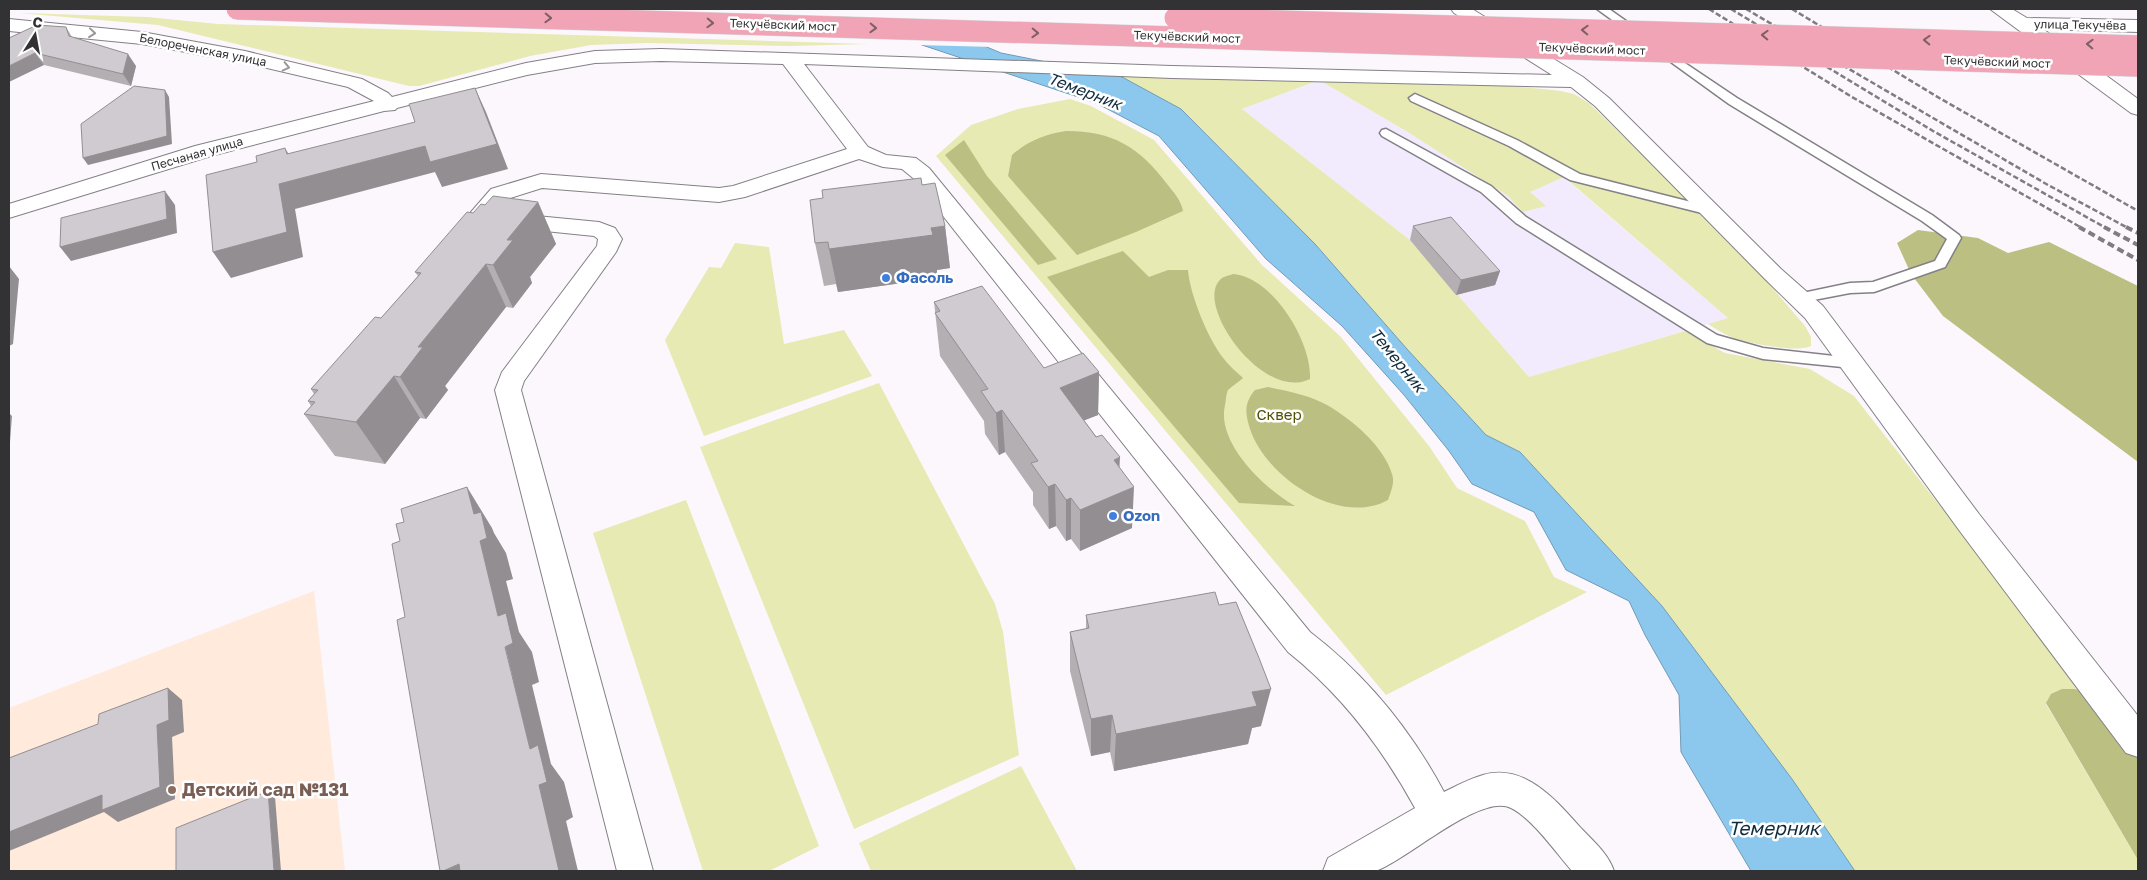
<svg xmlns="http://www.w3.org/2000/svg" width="2147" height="880" font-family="'Golos Text',sans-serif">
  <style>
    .industrial { fill: #f1ebfd }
    .education { fill: #ffeadc }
    .green { fill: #e7eab3 }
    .forest { fill: #bcbf82 }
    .water { fill: #8cc8ed; stroke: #719bb5 }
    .pier { fill: #fbf7fd }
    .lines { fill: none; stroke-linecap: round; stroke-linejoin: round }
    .service-casing { stroke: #848086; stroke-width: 3 }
    .minor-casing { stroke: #848086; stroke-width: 2 }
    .tertiary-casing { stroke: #848086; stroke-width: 2 }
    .service { fill: #fff; fill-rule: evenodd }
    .minor { fill: #fff; fill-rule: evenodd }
    .tertiary { fill: #fff; fill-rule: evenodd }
    .rail-far1 { stroke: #7f7d80; stroke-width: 2.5; stroke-dasharray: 5.5 2.5; stroke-linecap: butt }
    .rail { stroke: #7f7d80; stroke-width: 4; stroke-dasharray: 7 4; stroke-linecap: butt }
    .primary-bridge-casing { stroke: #d6d6d6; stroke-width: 22; stroke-linecap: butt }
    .primary-bridge { stroke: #f0a4b6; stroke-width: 21 }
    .wall { fill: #b3afb3 }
    .shaded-wall { fill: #928e92 }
    .building { fill: #d0cbd0; stroke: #928e92 }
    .oneway { stroke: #7e5f67 }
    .oneway2 { stroke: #989899 }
    .shop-dot { fill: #3f7fe0; stroke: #fff; stroke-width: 2 }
    .education-dot { fill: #8d6e63; stroke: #fff; stroke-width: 2 }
    .labels { text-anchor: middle; stroke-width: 5; stroke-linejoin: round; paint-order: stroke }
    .far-street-label { font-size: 12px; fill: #323133; stroke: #fff }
    .shop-label { font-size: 15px; font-weight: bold; fill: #366cbe; stroke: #fff; text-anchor: start }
    .park-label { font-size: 15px; fill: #505106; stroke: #fff }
    .water-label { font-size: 16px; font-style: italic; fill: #102c3c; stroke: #fff }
    .near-education-label { font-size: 18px; font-weight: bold; fill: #785e54; stroke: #fff; text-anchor: start }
    .near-water-label { font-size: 19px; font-style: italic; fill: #102c3c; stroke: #fff }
  </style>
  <rect width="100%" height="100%" fill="#fbf7fd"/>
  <path class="industrial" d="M1319,80l87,51 102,65 15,15 7,-19 33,-15 165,141 -199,59 -119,-137 -168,-131z"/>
  <path class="education" d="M314,591l31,280h-336v-163z"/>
  <path class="green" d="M19,13l128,4 71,7 650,20 -78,2 -143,-3 -56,2 -61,11 -111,30h-10l-251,-61z
    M1122,77c145,2 296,-2 439,14l13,3 15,9 163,161 53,62 6,11v9c-12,7 -64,-3 -78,-8 -9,-4 -17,-9 -25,-14l20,-6 -164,-141 -34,15 16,14 -23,6 -15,-16 -102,-65 -87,-51 -77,29 168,131 119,137 156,-46 40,22 85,16 44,27 233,298 -41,10 92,156v11h-283l-63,-92 -130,-173 -142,-154 -34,-17 -79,-86 -92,-105 -134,-135z
    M1070,99l21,7 63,34 108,125 78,71 89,110 28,42 68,33 29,56 33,15 -201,103 -450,-539 35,-31 47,-16z
    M735,243l34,4 15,97 60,-14 28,46 -168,60 -39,-96 44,-73 12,1z
    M879,383l116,221 8,28 16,123 -165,74 -154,-382z
    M686,500l133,346 -50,25h-66l-110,-338z
    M1021,766l56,105h-206l-12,-28z"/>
  <path class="forest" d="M1066,131c47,0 73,16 101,53 7,9 14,16 16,27l-47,21 -59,23 -69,-79 4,-21c16,-14 33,-21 54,-24z
    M964,140l23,36 70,83 -19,6 -93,-110z
    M1918,230l60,8 30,15 41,-11 89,44v176l-195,-146 -32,-42 -14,-31z
    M1123,251l26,26 19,-7h20c2,25 20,69 36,89 5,7 13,13 19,19 -4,4 -11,8 -15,12 -2,4 -2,11 -3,15 -9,38 40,84 70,101l-56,-3 -192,-226z
    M1233,274c40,3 79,68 77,105 -46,23 -114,-71 -91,-98 4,-5 9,-5 14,-7z
    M1268,387c20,4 41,8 59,18 24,14 57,41 65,69 3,8 -1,18 -4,26 -49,27 -122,-23 -138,-71 -5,-16 -6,-26 5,-39z
    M2062,689h13l12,5 51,56v110l-92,-157 5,-9z"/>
  <path class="water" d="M814,9h83l104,44 121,24 59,32 134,135 92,105 79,86 34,17 142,154 130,173 63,92h-104l-70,-119 -2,-57 -34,-60 -16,-34 -63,-31 -32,-58 -62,-28 -23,-33 -45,-56 -62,-69 -76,-67 -107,-123 -63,-33z"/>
  <path class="pier" d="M811,9h93l90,38 -76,-2z"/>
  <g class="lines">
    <g class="service-casing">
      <path id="service" d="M1597,9h12l34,24 -2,2h-8z
        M1661,47l76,51 195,117 27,20 2,3 -16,29 -71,25 -24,1 -52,10 -5,-2 -2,-3 2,-3 57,-12 23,-1 62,-21 12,-22 -25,-18 -193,-117 -72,-52v-4z
        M1415,94l102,46 63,34 135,34 2,3 -7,4 -140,-35 -61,-34 -98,-45 -2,-3z
        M1386,129l105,57 35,31 191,118 46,13 89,10 5,1 3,4 -3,4 -5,1 -89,-9 -56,-16 -191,-120 -35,-31 -99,-56 -2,-3 2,-3z"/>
    </g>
    <g class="minor-casing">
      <path id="minor" d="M1451,9h21l111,68 26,21 172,171 42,37 156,208 159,202v41l-12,-4 -167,-223 -154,-212 -40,-39 -170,-173 -24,-19 -399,-9 -368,-14 64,83 18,8 30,3 13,10 381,464c56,43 101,98 134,160 12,-6 25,-13 39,-17 41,-12 72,24 96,51 13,14 29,27 35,45h-42c-16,-18 -39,-52 -61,-63 -31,-15 -104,52 -135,63 -12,4 -40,0 -53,0l5,-13 87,-50c-33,-60 -73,-113 -127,-156l-375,-474 -11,-9 -19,-2 -24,-8 -114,38 -26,5 -177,-14 -35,11 -12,13 104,10 16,6 7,11 -6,13 -92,129 -3,9 132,481h-36l-122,-481 7,-18 95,-126 1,-7 -4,-3 -107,-11 -13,-5 -3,-8 20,-23 50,-15 178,14 14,-2 114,-37 -64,-85 -122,-3 -66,2 -68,12 -130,33 -2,2 -11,1 -173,45 -202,62v-14l186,-58 179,-45 -26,-14 -103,-24 -103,-19 -133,-13v-12l133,13 103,19 117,28 26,14 4,4 134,-34 69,-12 66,-2 511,17 380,9 -98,-62z"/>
    </g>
    <g class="tertiary-casing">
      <path id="tertiary" d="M1990,9h22l15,9 111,2v12l-95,-3 95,70v16l-7,-2z"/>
    </g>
    <use href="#service" class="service"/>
    <use href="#minor" class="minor"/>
    <use href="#tertiary" class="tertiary"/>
    <path class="rail-far1" d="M1709,9l143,88 230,131
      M1731,9l202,122 173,97
      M1746,9l302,176 80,43
      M1792,9l149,90 197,112"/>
    <path class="rail" d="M2079,227l59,33
      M2104,227l34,18
      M2126,227l12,6"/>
    <g class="primary-bridge-casing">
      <path id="primary-bridge" d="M237,9l1901,57
        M1175,18l963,28"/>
    </g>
    <use href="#primary-bridge" class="primary-bridge"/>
  </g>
  <path class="wall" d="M66,27l6,10 64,29 -5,20 -87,-21 -35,-27z
    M922,185l23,41 5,42 -13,2v8l-99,14 -2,-8 -12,2 -9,-43z
    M538,202l18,42 -26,33 2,6 -19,25 -7,-1 -61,79 3,4 -22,29 -6,-1 -35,46 -50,-8 -31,-42 7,-8 -3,-5 6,-7 -3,-5 70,-71 37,-42 -3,-4 58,-59 12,-8z
    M1413,226l87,45 -5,14 -39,10 -46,-55z
    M934,302l110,66 55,4 -1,43 -14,5 35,47 13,61 -52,23 -9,-12 -5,2 -10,-15 -7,3 -16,-24v-13l-28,-40 -6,3 -14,-21 -1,-13 -44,-65z
    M1086,615l175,111 -9,2 -4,16 -134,27 -4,-19 -19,4 -21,-85v-39l16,-3z"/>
  <path class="shaded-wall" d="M35,53l9,12 -35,17v-16z
    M128,54l8,12 -5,20 -8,-12z
    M475,88l11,24 22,57 -66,18 -7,-15 -140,37 8,48 -72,21 -18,-26 66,-68 8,-30 -2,-6 15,25 125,-27z
    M165,90l4,7 3,47 -84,21 -5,-7z
    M165,191l10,14 2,28 -106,28 -11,-14z
    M538,202l18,42 -26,33 2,6 -19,25 -20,-43 14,-25z
    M945,226l5,42 -13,2v8l-99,14 -9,-43 102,-21z
    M486,264l20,43 -61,79 3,4 -22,29 -26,-42 18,-30z
    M9,266l10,13 -6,65 -4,2z
    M1500,271l-5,14 -39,10 5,-15z
    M1099,372l-1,43 -38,15v-42z
    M394,376l26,42 -35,46 -29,-42z
    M1002,410l3,42 -6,3 -3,-42z
    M9,413l3,3 -3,39z
    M1120,457l-2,37 16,-7 -2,41 -52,23v-41l34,-50z
    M1055,484l1,42 -7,3 -1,-42z
    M467,487l25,41 2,5 12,20 7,26 -7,2 13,51 13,20 7,30 -7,3 19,79 13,18 9,35 -7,4 12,50h-19z
    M1071,498v41l-5,2v-41z
    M168,688l14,12 2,32 -12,5 3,62 -57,23 -14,-10 -95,39v-19l148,-107z
    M1271,689l-10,37 -9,2 -4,16 -134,27 2,-37 136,-42z
    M1112,715l-2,37 -19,4v-37z
    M268,791l7,6 6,74h-7z
    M459,864l7,7h-23z"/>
  <path class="building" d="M37,25l29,2 3,9 59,18 -5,20 -88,-21 -26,13v-28z
    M134,86l31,4 2,46 -84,22 -2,-34z
    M475,88l22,56 -67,18 -5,-16 -146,38 8,48 -74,20 -7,-77 51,-13 -1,-6 29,-8 2,6 128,-32 -6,-18z
    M921,178l1,7 13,-2 10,43 -14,2 2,7 -104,14 -1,-7 -13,1 -5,-43 13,-2 -1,-8z
    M165,191l2,28 -107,28 1,-29z
    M493,196l45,6 -31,38h6l-20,25 -7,-1 -68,83h5l-23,30 -6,-1 -38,46 -52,-8 11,-12 -7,-1 10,-11 -7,-1 64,-72 6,1 40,-45 -6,-1 52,-60 6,1 8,-9 4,1z
    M1451,217l49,54 -39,9 -48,-54z
    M982,286l62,82 39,-15 16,19 -39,16 36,49 6,-2 18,22 -6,3 20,27 -54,23 -9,-12 -5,2 -11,-16 -7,3 -17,-24 7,-2 -36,-51 -6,3 -15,-22 7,-2 -53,-76 5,-2 -6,-9z
    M467,487l7,27 7,-2 6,26 -7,3 18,75 8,-3 7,30 -8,4 25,102 8,-4 9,37 -8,3 20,86h-99l-1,-7 -16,7h-3l-43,-251 8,-3 -13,-73 8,-3 -4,-17 8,-2 -3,-13z
    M1215,592l4,13 17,-3 23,56 12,31 -19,3 5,14 -141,28 -4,-19 -21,4 -21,-87 19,-4 -3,-13z
    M168,688l1,32 -12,5 3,62 -58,23v-15l-93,37v-74l89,-34 1,-10z
    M268,791l6,80h-98v-43z"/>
  <defs><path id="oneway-chevron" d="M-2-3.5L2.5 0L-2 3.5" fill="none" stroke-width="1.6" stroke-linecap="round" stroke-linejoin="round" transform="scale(1.25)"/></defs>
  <g class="oneway">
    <use href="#oneway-chevron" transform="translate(548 18) rotate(2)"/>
    <use href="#oneway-chevron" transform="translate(710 23) rotate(2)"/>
    <use href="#oneway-chevron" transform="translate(873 28) rotate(2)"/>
    <use href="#oneway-chevron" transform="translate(1585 30) rotate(-178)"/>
    <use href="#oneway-chevron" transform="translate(1035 33) rotate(2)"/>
    <use href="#oneway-chevron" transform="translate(1765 35) rotate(-178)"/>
    <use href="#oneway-chevron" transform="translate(1927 40) rotate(-178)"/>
    <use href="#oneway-chevron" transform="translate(2090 44) rotate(-178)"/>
  </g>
  <g class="oneway2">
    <use href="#oneway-chevron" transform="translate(92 33) rotate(6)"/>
    <use href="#oneway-chevron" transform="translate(286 67) rotate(13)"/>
  </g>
  <g class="shop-dot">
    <circle cx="886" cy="278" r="5"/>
    <circle cx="1113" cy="516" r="5"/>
  </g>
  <circle class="education-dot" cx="172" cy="790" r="5"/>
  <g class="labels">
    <g class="far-street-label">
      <text transform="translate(783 25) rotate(2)" y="4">Текучёвский мост</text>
      <text transform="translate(2080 25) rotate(1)" y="4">улица Текучёва</text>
      <text transform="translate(1187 37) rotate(2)" y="4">Текучёвский мост</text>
      <text transform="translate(1592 49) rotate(2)" y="4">Текучёвский мост</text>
      <text transform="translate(203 50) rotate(11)" y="4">Белореченская улица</text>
      <text transform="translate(1997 62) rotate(2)" y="4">Текучёвский мост</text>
      <text transform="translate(197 154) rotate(-16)" y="4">Песчаная улица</text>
    </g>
    <g class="shop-label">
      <text x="896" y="283">Фасоль</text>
      <text x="1123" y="521">Ozon</text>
    </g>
    <g class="park-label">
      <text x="1279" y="420">Сквер</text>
    </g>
    <g class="water-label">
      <text transform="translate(1085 91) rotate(21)" y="6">Темерник</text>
      <text transform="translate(1398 360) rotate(51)" y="6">Темерник</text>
    </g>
    <g class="near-education-label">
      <text x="182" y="796">Детский сад №131</text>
    </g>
    <g class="near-water-label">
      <text x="1774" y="835">Темерник</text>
    </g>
  </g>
  <rect width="2147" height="880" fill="none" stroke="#323133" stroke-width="20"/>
  <g transform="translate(35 35) rotate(11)" stroke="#ffffff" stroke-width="4" paint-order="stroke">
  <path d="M0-4L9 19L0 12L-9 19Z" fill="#323133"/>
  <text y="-8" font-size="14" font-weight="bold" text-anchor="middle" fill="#323133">С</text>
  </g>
</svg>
